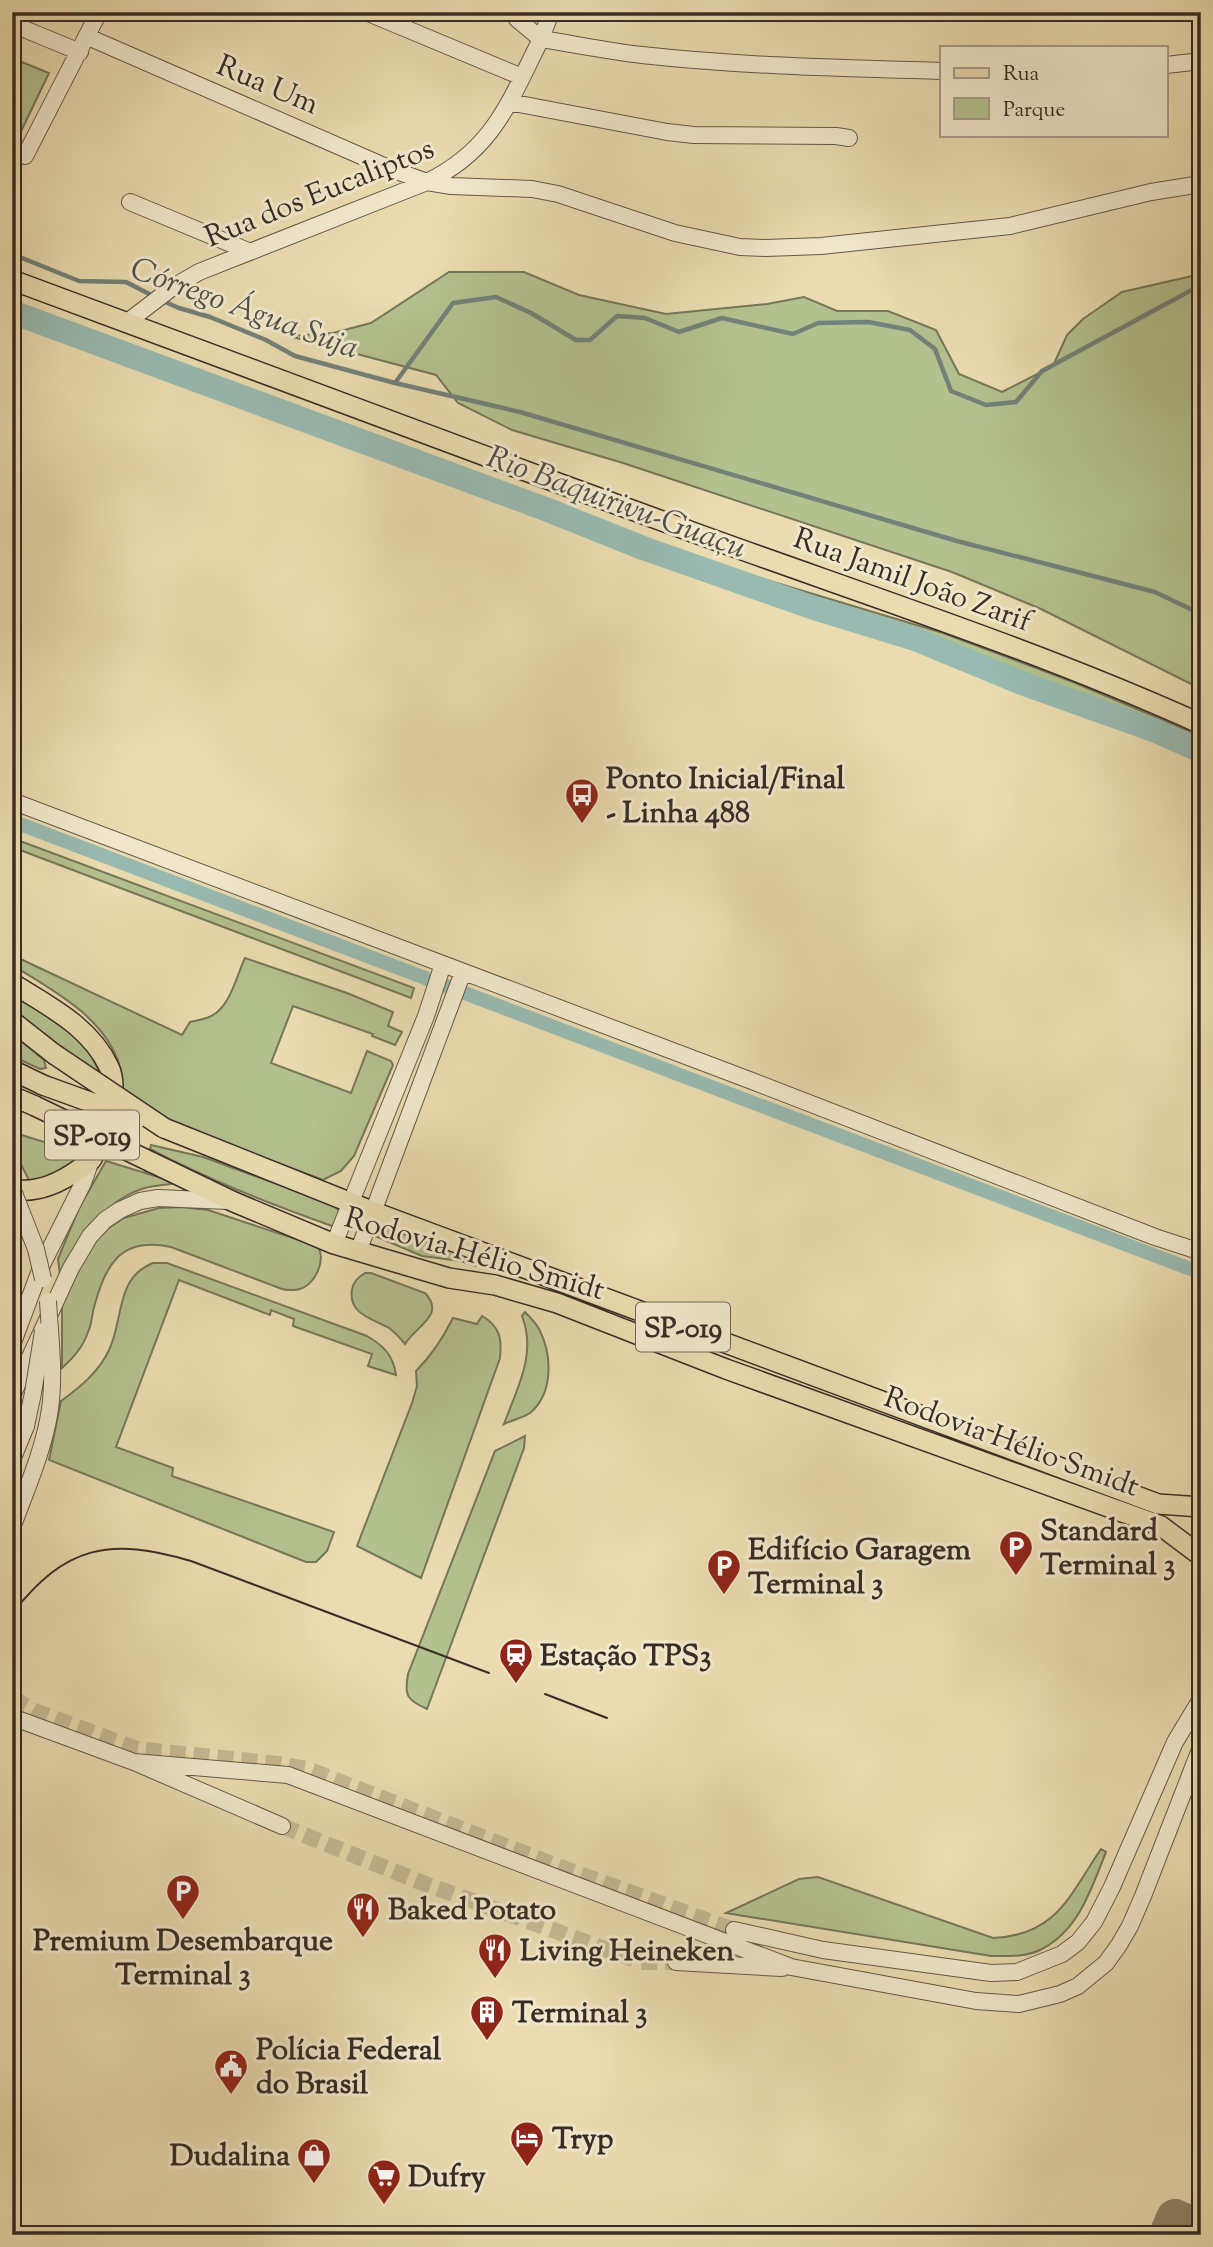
<svg xmlns="http://www.w3.org/2000/svg" width="1213" height="2247" font-family="'Sorts Mill Goudy',serif">
  <style>
    .green { fill: #b3c18e; stroke: #76765a; stroke-width: 2 }
    .lines { fill: none; stroke-linecap: round; stroke-linejoin: round }
    .stream { stroke: #728179; stroke-width: 4.5 }
    .canal { stroke: #98bab1; stroke-width: 14 }
    .river { stroke: #98bab1; stroke-width: 24 }
    .taxiway { stroke: #91846b; stroke-width: 38 }
    .minor-tunnel { stroke: #c6b994; stroke-width: 16; stroke-dasharray: 16 8; stroke-linecap: butt }
    .minor-casing { stroke: #645848; stroke-width: 18 }
    .major-casing { stroke: #382c26; stroke-width: 22 }
    .minor { stroke: #f1e8cc; stroke-width: 16 }
    .major { stroke: #eadcb0; stroke-width: 19 }
    .tram { stroke: #382c26; stroke-width: 2 }
    .minor-bridge-casing { stroke: #645848; stroke-width: 18; stroke-linecap: butt }
    .major-bridge-casing { stroke: #382c26; stroke-width: 22; stroke-linecap: butt }
    .minor-bridge { stroke: #f1e8cc; stroke-width: 16 }
    .major-bridge { stroke: #eadcb0; stroke-width: 19 }
    .labels { text-anchor: middle; stroke-width: 6; stroke-linejoin: round; paint-order: stroke }
    .shield { fill: #f1e8cc; stroke: #706458; stroke-width: 2 }
    .shield-label { font-size: 28px; font-weight: bold; fill: #382c26 }
    .street-label { font-size: 30px; fill: #382c26; stroke: #f1e8cc }
    .poi-label { font-size: 30px; font-weight: bold; fill: #382c26; stroke: #f1e8cc; text-anchor: start }
    .water-label { font-size: 32px; font-style: italic; fill: #505049; stroke: #f1e8cc }
  </style>
  <rect width="100%" height="100%" fill="#eadcb0"/>
  <filter id="stains"><feTurbulence type="fractalNoise" baseFrequency=".00286" numOctaves="4"/><feColorMatrix values="0 0 0 0 .2 0 0 0 0 .09 0 0 0 0 .02 0 0 0 .5 -.17"/></filter>
  <radialGradient id="worn" r=".72"><stop offset=".6" stop-color="#630" stop-opacity="0"/><stop offset="1" stop-color="#630" stop-opacity=".3"/></radialGradient>
  <path class="green" d="M12,58l37,15 -37,77z
    M449,272h75l55,23 87,19 101,-10 37,-7 33,14h51l48,19 23,44 43,18 51,-26 14,-31 16,-16 39,-27 79,-18v415l-160,-80 -89,-37 -329,-109 -111,-33 -54,-27 -22,-28 -147,-39 44,-3 38,-10z
    M740,572l203,61 130,49 128,54v11l-41,-19 -154,-59 -17,-11 -66,-24 -21,-3 -9,-7 -24,-8 -17,-2 -53,-15 -57,-20 -3,-2z
    M12,838l402,150 -3,10 -399,-151z
    M12,955l170,80 8,-13c9,-2 19,-3 26,-9 15,-11 21,-38 29,-55l102,35 46,19 -5,14 14,6 -7,13 -23,-9 1,-2 -80,-28 -22,57 80,30 16,-42 24,10 2,4 -39,91 -13,15 -18,9 -156,-59 -45,-27c0,-9 1,-19 -2,-27 -14,-49 -67,-77 -108,-102z
    M12,991c43,28 73,40 91,90l-91,-68z
    M12,1033l32,27 2,8 -6,1 -28,-13z
    M12,1132l74,23 -12,15 -43,14 -19,-37z
    M151,1145l52,12 131,48 7,8 -4,10 -5,3c-64,-23 -123,-46 -182,-77z
    M106,1161l72,22c-11,2 -22,2 -33,5 -43,12 -62,53 -85,88l-2,-17 21,-51z
    M181,1207l27,3 109,36c10,13 -2,39 -17,43 -7,2 -12,1 -18,0l-111,-42c-52,-11 -66,19 -78,64 -1,7 -2,15 -5,21 -5,15 -14,25 -26,36v-74l32,-51 13,-14 17,-11 35,-10z
    M386,1225l90,33 2,6 -3,2 -14,-5 -39,-5 -47,-20 -2,-4 8,-6z
    M153,1263h14l200,73c17,10 26,19 29,39l-28,-9 4,-12 -79,-28 1,-7 -23,-9 -1,5 -91,-35 -63,167 57,21 -1,8 162,56 -7,19 -11,11h-10l-257,-102 12,-59c18,-13 38,-29 48,-51 15,-31 6,-72 44,-87z
    M365,1273h6l54,20c21,22 -9,33 -20,51 -5,-6 -9,-11 -16,-16 -16,-9 -41,-14 -37,-38 1,-8 6,-13 13,-17z
    M525,1312c5,5 11,11 14,17 13,25 15,64 -9,84 -7,5 -18,7 -26,11 13,-36 33,-70 18,-108z
    M482,1316c18,10 20,23 18,42l-79,220 -64,-32 55,-143 5,-17 -1,-15c16,-16 27,-33 37,-53l24,6z
    M525,1436l-1,12 -97,261c-20,-9 -23,-13 -19,-35l87,-223z
    M1101,1849l5,3c-15,37 -27,79 -66,98 -14,7 -33,6 -49,6l-265,-43 73,-34 19,-2 175,61c64,-3 76,-42 108,-89z"/>
  <g class="lines">
    <path class="stream" d="M12,254l67,27 47,1 29,15
      M163,301l16,7 31,9 56,23 29,16 100,27 58,-80 43,-6 35,16 45,27h14l27,-24 28,2 34,14 43,-14 71,16 25,-11 50,-1 42,8 25,19 16,42 35,14 30,-3 26,-31 159,-86
      M395,383l125,29 437,129 198,51 46,22"/>
    <path class="canal" d="M12,821l1189,452"/>
    <path class="river" d="M12,312l536,198 95,38 171,60 101,31 104,43 137,49 45,20"/>
    <path class="taxiway" d="M1168,2235l7,-17 13,6 10,11"/>
    <path class="minor-tunnel" d="M12,1698l23,13 102,38 141,15 29,5 253,98 174,63
      M282,1826l141,57 218,79h35"/>
    <g class="minor-casing">
      <path id="minor" d="M366,12l156,65
        M515,12l2,7 24,20 10,-27
        M12,24l68,28
        M88,37l303,132 36,13 24,4 81,3 26,5 117,39 65,14 26,1 55,-2 189,-20 141,-34 50,-8
        M1166,65l35,-4
        M509,102l158,30 27,3 142,1 13,2
        M25,156l74,-144
        M130,202l118,49
        M126,323l47,-36 26,-15 228,-90c67,-33 82,-80 114,-143 33,5 67,12 101,16 99,11 200,13 300,16
        M12,801l740,280 403,156 46,15
        M334,1244l92,-228 17,-52
        M358,1252l105,-280
        M12,1345l30,-80 41,-82 8,-23
        M12,1396l59,-128 19,-32 15,-16 15,-10 20,-9 18,-3 70,3
        M12,1460l14,-34
        M12,1720h8l114,42 148,64
        M134,1762l154,13 503,192 185,34 43,3 41,-10 18,-8 28,-23 13,-18 11,-19 13,-30 58,-149
        M734,1930l89,20 168,23 26,-1 45,-18 16,-12 16,-20 18,-35 63,-145 26,-43
        M676,1962l106,6"/>
    </g>
    <g class="major-casing">
      <path id="major" d="M12,280c231,86 462,173 694,257 166,60 333,114 495,187
        M12,983c36,23 78,43 97,84 11,24 -3,56 -12,78 -2,5 -3,12 -6,15 -3,4 -10,7 -13,10 -20,14 -42,24 -66,19
        M12,1021l42,33
        M12,1070l31,15
        M12,1096l23,10
        M164,1128l210,84 784,292 43,3
        M151,1162l83,40 100,42 115,34 46,7 62,18 169,66 435,157 40,30"/>
    </g>
    <use href="#minor" class="minor"/>
    <use href="#major" class="major"/>
    <path class="tram" d="M12,1614c53,-69 98,-77 179,-53l298,112
      M545,1694l62,24"/>
    <g class="minor-bridge-casing">
      <path id="minor-bridge" d="M12,1188l24,61 7,30
        M26,1426l7,-33 10,-62
        M12,1528c14,-38 32,-78 38,-119 5,-36 0,-72 -2,-108"/>
    </g>
    <g class="major-bridge-casing">
      <path id="major-bridge" d="M54,1054l110,74
        M43,1085l94,34
        M35,1106l116,56"/>
    </g>
    <use href="#minor-bridge" class="minor-bridge"/>
    <use href="#major-bridge" class="major-bridge"/>
  </g>
  <defs>
    <g id="bus-pin" transform="scale(1.75)"><path d="M0 17L-7.5 6A9.5 9.5 0 1 1 7.5 6Z" fill="#8f2418" stroke="#f1e8cc"/><path d="M-5-6H5V4H4V6H2V4H-2V6H-4V4H-5ZM-3.5-4V0h7V-4ZM-3.5 1.2v1.5H-2V1.2ZM2 1.2v1.5H3.5V1.2Z" fill="#fff"/></g>
    <g id="parking-pin" transform="scale(1.75)"><path d="M0 17L-7.5 6A9.5 9.5 0 1 1 7.5 6Z" fill="#8f2418" stroke="#f1e8cc"/><path d="M-3.5-5.5H1a3.5 3.5 0 0 1 0 7H-1V5.5H-3.5ZM-1-3.4V-.6H.8a1.4 1.4 0 0 0 0-2.8Z" fill="#fff"/></g>
    <g id="station-pin" transform="scale(1.75)"><path d="M0 17L-7.5 6A9.5 9.5 0 1 1 7.5 6Z" fill="#8f2418" stroke="#f1e8cc"/><path d="M-3-6H3Q5-6 5-4V2Q5 4 3 4L4.5 6H3L1.5 4h-3L-3 6H-4.5L-3 4Q-5 4-5 2V-4Q-5-6-3-6ZM-3.5-4v3h7v-3ZM-3.5 1v1.5H-2V1ZM2 1v1.5H3.5V1Z" fill="#fff"/></g>
    <g id="restaurant-pin" transform="scale(1.75)"><path d="M0 17L-7.5 6A9.5 9.5 0 1 1 7.5 6Z" fill="#8f2418" stroke="#f1e8cc"/><path d="M-5-6h1v4h1v-4h1v4h1v-4h1v5L-1.5 .5V6h-2V.5L-5-1ZM5-6V6H3V1.5H1.5Q1.5-4 5-6Z" fill="#fff"/></g>
    <g id="building-pin" transform="scale(1.75)"><path d="M0 17L-7.5 6A9.5 9.5 0 1 1 7.5 6Z" fill="#8f2418" stroke="#f1e8cc"/><path d="M-4-6H4V6H1V3H-1V6H-4ZM-2.5-4.3h1.7v1.8h-1.7ZM.8-4.3h1.7v1.8H.8ZM-2.5-1h1.7V.8h-1.7ZM.8-1h1.7V.8H.8Z" fill="#fff"/></g>
    <g id="civic-pin" transform="scale(1.75)"><path d="M0 17L-7.5 6A9.5 9.5 0 1 1 7.5 6Z" fill="#8f2418" stroke="#f1e8cc"/><path d="M-.6-6.5H3V-4.5H.6V-3L4-1V1h2V6H-6V1h2V-1L-.6-3ZM-1.2 2.5V6h2.4V2.5Z" fill="#fff"/></g>
    <g id="hotel-pin" transform="scale(1.75)"><path d="M0 17L-7.5 6A9.5 9.5 0 1 1 7.5 6Z" fill="#8f2418" stroke="#f1e8cc"/><path d="M-6-4.5h1.5V1H6V5H4.5V3h-9V5H-6ZM-4 0a1.8 1.8 0 1 1 3.6 0ZM.5 0V-2.5h3Q6-2.5 6 0Z" fill="#fff"/></g>
    <g id="shop-pin" transform="scale(1.75)"><path d="M0 17L-7.5 6A9.5 9.5 0 1 1 7.5 6Z" fill="#8f2418" stroke="#f1e8cc"/><path d="M-5-2.5h2.3a2.7 3.5 0 0 1 5.4 0H5L5.5 6h-11ZM-1.5-2.5h3a1.5 2.3 0 0 0-3 0Z" fill="#fff"/></g>
    <g id="supermarket-pin" transform="scale(1.75)"><path d="M0 17L-7.5 6A9.5 9.5 0 1 1 7.5 6Z" fill="#8f2418" stroke="#f1e8cc"/><path d="M-6-5.5h2.5l.6 2H6L4.5 2H-2.5L-4.4-4H-6ZM-1.5 3.2a1.3 1.3 0 1 0 .1 0ZM3 3.2a1.3 1.3 0 1 0 .1 0Z" fill="#fff"/></g>
  </defs>
  <g fill-rule="evenodd">
    <use href="#bus-pin" x="582" y="795"/>
    <use href="#parking-pin" x="1016" y="1547"/>
    <use href="#parking-pin" x="724" y="1566"/>
    <use href="#station-pin" x="516" y="1655"/>
    <use href="#parking-pin" x="183" y="1891"/>
    <use href="#restaurant-pin" x="363" y="1909"/>
    <use href="#restaurant-pin" x="495" y="1950"/>
    <use href="#building-pin" x="487" y="2012"/>
    <use href="#civic-pin" x="231" y="2066"/>
    <use href="#hotel-pin" x="527" y="2138"/>
    <use href="#shop-pin" x="314" y="2155"/>
    <use href="#supermarket-pin" x="384" y="2176"/>
  </g>
  <g class="labels">
    <g class="shield">
      <rect x="45" y="1110.5" width="94" height="49" rx="5"/>
      <rect x="636" y="1302.5" width="94" height="49" rx="5"/>
    </g>
    <g class="shield-label">
      <text x="92" y="1145">SP-019</text>
      <text x="683" y="1337">SP-019</text>
    </g>
    <g class="street-label">
      <text transform="translate(268 84) rotate(23)" y="10">Rua Um</text>
      <text transform="translate(319 192) rotate(-22)" y="10">Rua dos Eucaliptos</text>
      <text transform="translate(913 579) rotate(20)" y="10">Rua Jamil João Zarif</text>
      <text transform="translate(475 1253) rotate(16)" y="10">Rodovia Hélio Smidt</text>
      <text transform="translate(1012 1441) rotate(20)" y="10">Rodovia Hélio Smidt</text>
    </g>
    <g class="poi-label">
      <text x="606" y="788">Ponto Inicial/Final<tspan x="606" dy="34">- Linha 488</tspan></text>
      <text x="1040" y="1540">Standard<tspan x="1040" dy="34">Terminal 3</tspan></text>
      <text x="748" y="1559">Edifício Garagem<tspan x="748" dy="34">Terminal 3</tspan></text>
      <text x="540" y="1665">Estação TPS3</text>
      <text x="388" y="1919">Baked Potato</text>
      <text x="183" y="1950" text-anchor="middle">Premium Desembarque<tspan x="183" dy="34">Terminal 3</tspan></text>
      <text x="520" y="1960">Living Heineken</text>
      <text x="512" y="2022">Terminal 3</text>
      <text x="256" y="2059">Polícia Federal<tspan x="256" dy="34">do Brasil</tspan></text>
      <text x="552" y="2148">Tryp</text>
      <text x="290" y="2165" text-anchor="end">Dudalina</text>
      <text x="408" y="2186">Dufry</text>
    </g>
    <g class="water-label">
      <text transform="translate(245 307) rotate(20)" y="11">Córrego Água Suja</text>
      <text transform="translate(617 501) rotate(20)" y="11">Rio Baquirivu-Guaçu</text>
    </g>
  </g>
  <rect width="1213" height="2247" fill="none" stroke="#eadcb0" stroke-width="42"/>
  <rect x="14" y="14" width="1185" height="2219" fill="none" stroke="#382c26" stroke-width="3.5"/>
  <rect x="21" y="21" width="1171" height="2205" fill="none" stroke="#382c26" stroke-width="2"/>
  <rect x="940" y="46" width="228" height="91" fill="#f1e8cc" stroke="#a79d8a" stroke-width="2"/>
  <rect x="954" y="68" width="35" height="10" fill="#eadcb0" stroke="#a79d8a" stroke-width="2"/>
  <text x="1003" y="80" font-size="21" fill="#382c26">Rua</text>
  <rect x="954" y="98" width="35" height="21" fill="#b3c18e" stroke="#a79d8a" stroke-width="2"/>
  <text x="1003" y="116" font-size="21" fill="#382c26">Parque</text>
  <rect width="100%" height="100%" filter="url(#stains)"/>
  <rect width="100%" height="100%" fill="url(#worn)"/>
</svg>
